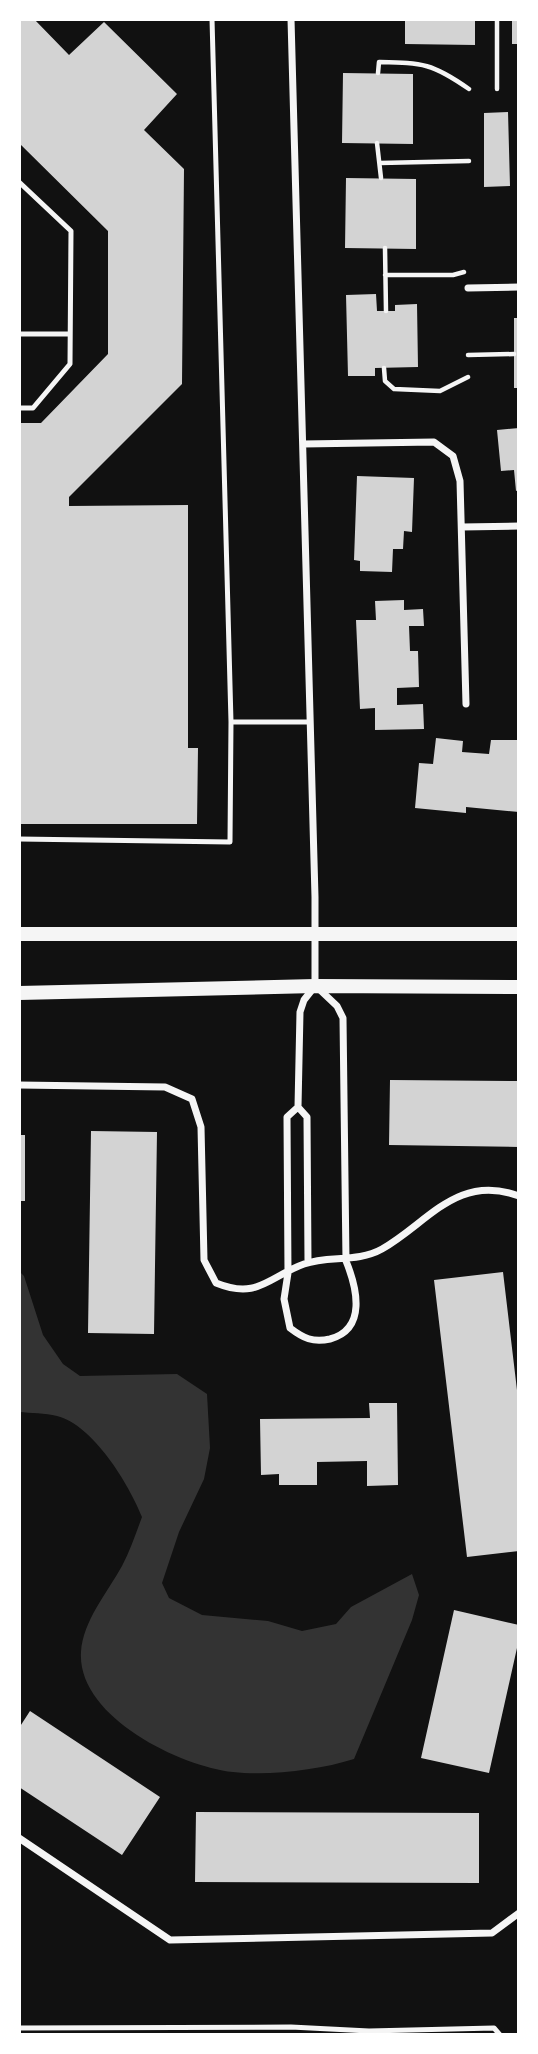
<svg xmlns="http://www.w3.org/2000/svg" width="538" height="2054" font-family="Overpass,sans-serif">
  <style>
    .water { fill: #333 }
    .building { fill: #d3d3d3 }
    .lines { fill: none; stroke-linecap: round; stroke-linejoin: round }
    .path { stroke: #f5f5f5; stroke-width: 4.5 }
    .service { stroke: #f5f5f5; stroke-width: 5 }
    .minor { stroke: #f5f5f5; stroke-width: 7 }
    .secondary { stroke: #f5f5f5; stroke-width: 14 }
  </style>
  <rect width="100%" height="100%" fill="#111"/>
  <path class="water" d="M19,1271l5,5 19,59 20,29 17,12 97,-2 30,20 3,54 -6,31 -25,53 -17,51 7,15 33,17 66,6 34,10 34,-7 15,-17 61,-33 7,21 -7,25 -58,139c-35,11 -84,17 -121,13 -54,-6 -156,-56 -152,-120 2,-31 26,-59 41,-86 8,-15 14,-33 20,-49 -13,-33 -49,-92 -85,-101 -12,-3 -26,-3 -38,-4z"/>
  <path class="building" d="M19,19h15l35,36 35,-33 73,72 -33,36 40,39 -2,215 -113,113v9l119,-1v243h10l-1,76h-178v-401h22l67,-69v-123l-89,-88z
    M405,19h70v26l-70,-1z
    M512,19h7v25h-7z
    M343,73l70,1v70l-71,-1z
    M508,112l2,74 -26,1v-74z
    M346,178l70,1v70l-71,-1z
    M376,294l1,17h18v-6l22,-1 1,63 -43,1v8h-27l-2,-81z
    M514,318h5v70h-5z
    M519,428v62l-3,1 -2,-21 -13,1 -4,-41z
    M357,476l57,2 -2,54 -8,-1 -1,18h-10l-1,23 -32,-1v-10l-6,-1z
    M404,600v10l19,-1 1,17h-15l1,25h8l1,36 -22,1v17l26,-1 1,25 -49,1v-22l-15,1 -4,-89h20l-1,-19z
    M436,738l27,3 -1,11 27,2 2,-14h28v72l-53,-5v6l-51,-5 4,-45 14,1z
    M390,1080l129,1v66l-130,-2z
    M91,1131l66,1 -3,202 -66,-1z
    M19,1135h6v66h-6z
    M503,1272l16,135v144l-52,6 -33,-277z
    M369,1403h28l1,82 -31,1v-25l-50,1v23h-38v-11l-18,1 -1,-56 110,-1z
    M454,1610l65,15v14l-30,134 -68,-15z
    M30,1711l130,86 -38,58 -103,-68v-59z
    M196,1812l283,1v70l-284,-1z"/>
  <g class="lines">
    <path class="path" d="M497,19v70
      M378,73l1,-11c44,1 53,1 90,27
      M377,143l4,35
      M380,163l89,-2
      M385,248l1,63
      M385,275h68l11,-3
      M468,355l46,-1
      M384,368l1,13 9,8 46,2 28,-14"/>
    <path class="service" d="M19,182l52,49 -1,133 -37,44h-14
      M19,334h51
      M231,722h79
      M19,839l211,3 1,-120 -19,-703
      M19,2028l272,-1 78,4 125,-3 6,7"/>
    <path class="minor" d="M291,19l24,878v89l-11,14 -4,12 -2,95 9,10 1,145
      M468,288l51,-1
      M303,444l131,-2 19,14 7,25 6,223
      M462,527l57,-1
      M19,1085l146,2 27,12 9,28 3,133 12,23c42,17 52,-6 88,-19 24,-9 53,-1 78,-15 46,-26 75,-76 137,-53
      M298,1107l-11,10 1,156 -4,26 6,29c13,10 23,15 40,11 37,-10 27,-51 16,-78l-3,-243 -6,-12 -19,-18
      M19,1838l151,102 322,-7 27,-20"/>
    <path class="secondary" d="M19,934h500
      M19,993l296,-7 204,1"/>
  </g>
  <rect width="538" height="2054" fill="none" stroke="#ffffff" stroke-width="42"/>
</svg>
